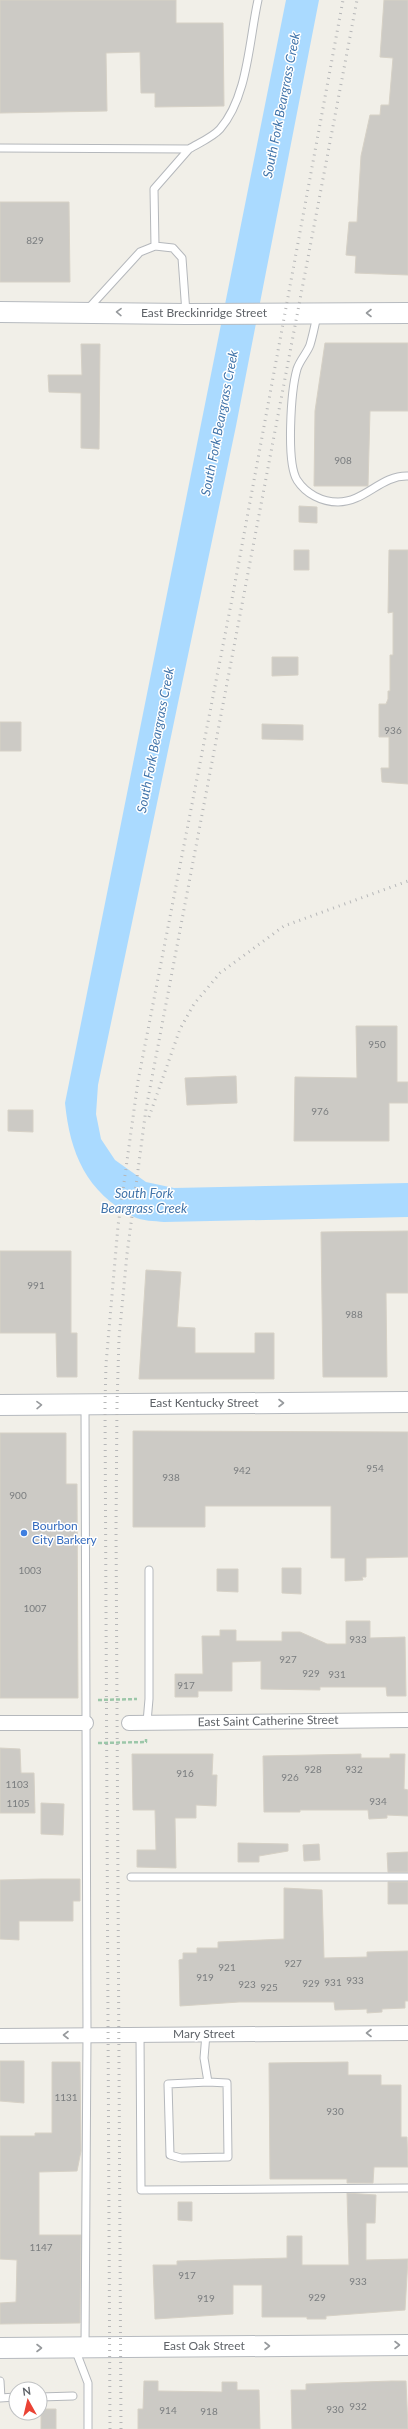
<svg xmlns="http://www.w3.org/2000/svg" width="408" height="2429" font-family="Lato,sans-serif">
  <style>
    .water { fill: #aadaff }
    .building { fill: #cccac5; stroke: #d6d1c6 }
    .lines { fill: none; stroke-linecap: round; stroke-linejoin: round }
    .lane-casing { stroke: #b5b8bc; stroke-width: 9 }
    .street-casing { stroke: #b5b8bc; stroke-width: 16 }
    .secondary-casing { stroke: #b6babf; stroke-width: 22 }
    .path { stroke: #9cc7a9; stroke-width: 2.5; stroke-dasharray: 4 2; stroke-linecap: butt }
    .lane { stroke: #fff; stroke-width: 7 }
    .street { stroke: #fff; stroke-width: 14 }
    .secondary { stroke: #fff; stroke-width: 20 }
    .rail { stroke: #b6b7b8; stroke-width: 3; stroke-dasharray: 1 5; stroke-linecap: butt }
    .oneway { stroke: #979a9d }
    .shop-dot { fill: #3f7fe0; stroke: #fff; stroke-width: 1.5 }
    .labels { text-anchor: middle; stroke-width: 3; stroke-linejoin: round; paint-order: stroke }
    .number-label { font-size: 10px; fill: #7a7d7f }
    .street-label { font-size: 12px; fill: #5f6368; stroke: #fff }
    .shop-label { font-size: 12px; fill: #366cbe; stroke: #fff; text-anchor: start }
    .water-label { font-size: 13px; font-style: italic; fill: #4174aa; stroke: #fff }
  </style>
  <rect width="100%" height="100%" fill="#f1efe8"/>
  <path class="water" d="M286,0h33l-83,426 -138,659 -2,29 5,25 14,21 31,22 28,6 234,-5v34l-244,5c-9,-1 -22,-1 -30,-5 -48,-25 -64,-64 -69,-114z"/>
  <path class="building" d="M0,0h176v23h47l1,83 -69,1v-14h-14l-1,-41 -34,1 1,58 -107,2z
    M384,0h24v275l-53,-2 1,-17 -10,-1 3,-33h8l4,-66 9,-41h10l1,-10h8l4,-47 -13,-1z
    M0,202h69l1,80h-70z
    M325,343h83v68h-38l-2,75h-54l1,-75z
    M81,344h19l-1,105 -18,-1v-55l-32,-1 -1,-17h34z
    M299,506l18,1v16l-18,-1z
    M294,550h15v20h-15z
    M389,550h19v234l-26,-2 -1,-14h8v-31h-10v-33h7l2,-5v-8h2v-36h3v-43l-5,1z
    M272,657h26v18l-26,1z
    M0,722h21v29h-21z
    M262,724l41,1v15l-41,-1z
    M356,1026h41v56h11v21h-19v38h-95l1,-64 62,1z
    M236,1076l1,27 -50,2 -2,-27z
    M8,1110h25v22l-25,-1z
    M408,1231v62h-22l1,84h-64l-2,-145z
    M0,1251h71v82h6v44h-20l-1,-44h-56z
    M146,1270l35,2 -4,55 18,1v25h60v-20h19v46h-135z
    M133,1431l275,1v125l-42,1v19h-4l1,3 -18,1v-23h-14v-52h-126v21h-72z
    M0,1433h66v51h11l1,214h-78z
    M282,1568h19v26l-19,-1z
    M217,1569h21v23l-21,-1z
    M346,1621h24v17l35,-1 1,59h-19l-1,-9h-66v3l-59,-1v-28l-29,1v29h-34v6h-23v-23h28l-1,-38h18v-6h16v11h46v-9h18l27,12h19z
    M0,1748l20,1 1,24h13l1,40h-35z
    M132,1754h81l-1,21h5l-1,31 -20,-1v13h-21l1,50 -39,-1v-17h19l-1,-40h-22z
    M361,1754v4h29v-4h15l-1,35 4,1v26l-21,-1v3l-18,1 -1,-9h-68v2h-36l-1,-56z
    M41,1803l23,1 -1,31 -22,-1z
    M238,1843l50,1v7l-29,5v6h-21z
    M319,1844l1,16 -16,1 -1,-16z
    M408,1852v20h-20l-1,-19z
    M42,1879h38v22h-7v20h-54v19l-19,-1v-59z
    M388,1882h20v22h-20z
    M284,1888l38,2 2,68 43,-1v-5l41,-1v50h-3v7l-23,1v3l-15,1v-4l-32,1 -1,-8h-95l-59,4 -1,-46 4,-1v-6h14v-5h21v-6l66,-3z
    M0,2061h24v42l-24,-2z
    M52,2062h28l1,89 -4,20 -38,1v63h42l-1,88 -80,1v-21l16,-1 1,-42 -17,-1v-123h35v-3h17z
    M348,2062v13h33v10h20v52h6l1,30h-34l-1,16h-26v-4h-77l-1,-116z
    M347,2193l29,2 -1,28h-9v37l42,-1 -3,51 -79,6v3h-19v-2h-45v-32h-29v29l-78,5 -2,-54h24v-4l110,-3v-22h15v29h47z
    M178,2202h14v19l-14,-1z
    M144,2381h14v10l64,1v-10h15v8h22l1,39h-122v-20h5z
    M392,2381h14l2,48h-116l-1,-39h15v-6z
    M41,2409h15v20h-15z"/>
  <g class="lines">
    <g class="lane-casing">
      <path id="lane" d="M0,148l189,1 -35,40 1,57
        M189,149c10,-6 24,-12 31,-20 28,-32 29,-89 38,-129
        M87,310l53,-58 15,-6 18,2 9,10 4,55
        M317,315c-2,10 -4,20 -7,30 -3,8 -10,15 -13,24 -6,21 -11,93 0,111 9,14 25,22 41,22 27,0 43,-27 70,-26
        M85,1405l2,630 -2,312
        M147,1722l2,-23v-129
        M131,1877h277
        M140,2034l1,156 267,-2
        M206,2034l-2,24 4,24 -40,2 2,71 11,3 47,-1 -1,-74 -19,-1
        M75,2349l13,34v46
        M0,2381l1,17
        M40,2397l33,-1
        M0,2398l16,-1"/>
    </g>
    <g class="street-casing">
      <path id="street" d="M0,1723h86
        M129,1723l279,-3
        M0,2036l408,-3"/>
    </g>
    <g class="secondary-casing">
      <path id="secondary" d="M0,312l186,2 222,-1
        M0,1405l408,-3
        M0,2348l408,-3"/>
    </g>
    <path class="path" d="M98,1700l39,-1
      M98,1743l48,-1v-3"/>
    <use href="#lane" class="lane"/>
    <use href="#street" class="street"/>
    <use href="#secondary" class="secondary"/>
    <path class="rail" d="M149,1117l31,-88 14,-25 26,-31 64,-47 124,-45
      M110,2429l-5,-1025 1,-40 12,-138 20,-145 94,-482 111,-599
      M121,2429l-5,-902 1,-123 2,-66 8,-84 19,-145 211,-1109"/>
  </g>
  <defs><path id="oneway-chevron" d="M-2-3.5L2.5 0L-2 3.5" fill="none" stroke-width="1.6" stroke-linecap="round" stroke-linejoin="round"/></defs>
  <g class="oneway">
    <use href="#oneway-chevron" transform="translate(119 312) rotate(-179)"/>
    <use href="#oneway-chevron" transform="translate(369 313) rotate(180)"/>
    <use href="#oneway-chevron" transform="translate(281 1403)"/>
    <use href="#oneway-chevron" transform="translate(39 1405) rotate(-1)"/>
    <use href="#oneway-chevron" transform="translate(369 2033) rotate(180)"/>
    <use href="#oneway-chevron" transform="translate(66 2035) rotate(180)"/>
    <use href="#oneway-chevron" transform="translate(397 2345)"/>
    <use href="#oneway-chevron" transform="translate(267 2346)"/>
    <use href="#oneway-chevron" transform="translate(39 2348)"/>
  </g>
  <circle class="shop-dot" cx="24" cy="1533" r="4"/>
  <g class="labels">
    <g class="number-label">
      <text x="35" y="244">829</text>
      <text x="343" y="464">908</text>
      <text x="393" y="734">936</text>
      <text x="377" y="1048">950</text>
      <text x="320" y="1115">976</text>
      <text x="36" y="1289">991</text>
      <text x="354" y="1318">988</text>
      <text x="375" y="1472">954</text>
      <text x="242" y="1474">942</text>
      <text x="171" y="1481">938</text>
      <text x="18" y="1499">900</text>
      <text x="30" y="1574">1003</text>
      <text x="35" y="1612">1007</text>
      <text x="358" y="1643">933</text>
      <text x="288" y="1663">927</text>
      <text x="311" y="1677">929</text>
      <text x="337" y="1678">931</text>
      <text x="186" y="1689">917</text>
      <text x="313" y="1773">928</text>
      <text x="354" y="1773">932</text>
      <text x="185" y="1777">916</text>
      <text x="290" y="1781">926</text>
      <text x="17" y="1788">1103</text>
      <text x="378" y="1805">934</text>
      <text x="18" y="1807">1105</text>
      <text x="293" y="1967">927</text>
      <text x="227" y="1971">921</text>
      <text x="205" y="1981">919</text>
      <text x="355" y="1984">933</text>
      <text x="333" y="1986">931</text>
      <text x="311" y="1987">929</text>
      <text x="247" y="1988">923</text>
      <text x="269" y="1991">925</text>
      <text x="66" y="2101">1131</text>
      <text x="335" y="2115">930</text>
      <text x="41" y="2251">1147</text>
      <text x="187" y="2279">917</text>
      <text x="358" y="2285">933</text>
      <text x="317" y="2301">929</text>
      <text x="206" y="2302">919</text>
      <text x="358" y="2410">932</text>
      <text x="335" y="2413">930</text>
      <text x="168" y="2414">914</text>
      <text x="209" y="2415">918</text>
    </g>
    <g class="street-label">
      <text x="204" y="317">East Breckinridge Street</text>
      <text x="204" y="1407">East Kentucky Street</text>
      <text transform="translate(268 1721) rotate(-1)" y="4">East Saint Catherine Street</text>
      <text x="204" y="2038">Mary Street</text>
      <text x="204" y="2350">East Oak Street</text>
    </g>
    <g class="shop-label">
      <text x="32" y="1530">Bourbon<tspan x="32" dy="14">City Barkery</tspan></text>
    </g>
    <g class="water-label">
      <text transform="translate(281 105) rotate(-79)" y="5">South Fork Beargrass Creek</text>
      <text transform="translate(219 423) rotate(-79)" y="5">South Fork Beargrass Creek</text>
      <text transform="translate(155 740) rotate(-79)" y="5">South Fork Beargrass Creek</text>
      <text x="144" y="1198">South Fork<tspan x="144" dy="15">Beargrass Creek</tspan></text>
    </g>
  </g>
  <g transform="translate(28 2401) rotate(352)"><circle r="19" fill="#ffffff" stroke="#bfc1c3"/>
  <path d="M0-3L7 15L0 10L-7 15Z" fill="#ea4335"/>
  <text y="-6" font-size="11" font-weight="bold" text-anchor="middle" fill="#5f6368">N</text>
  </g>
</svg>
